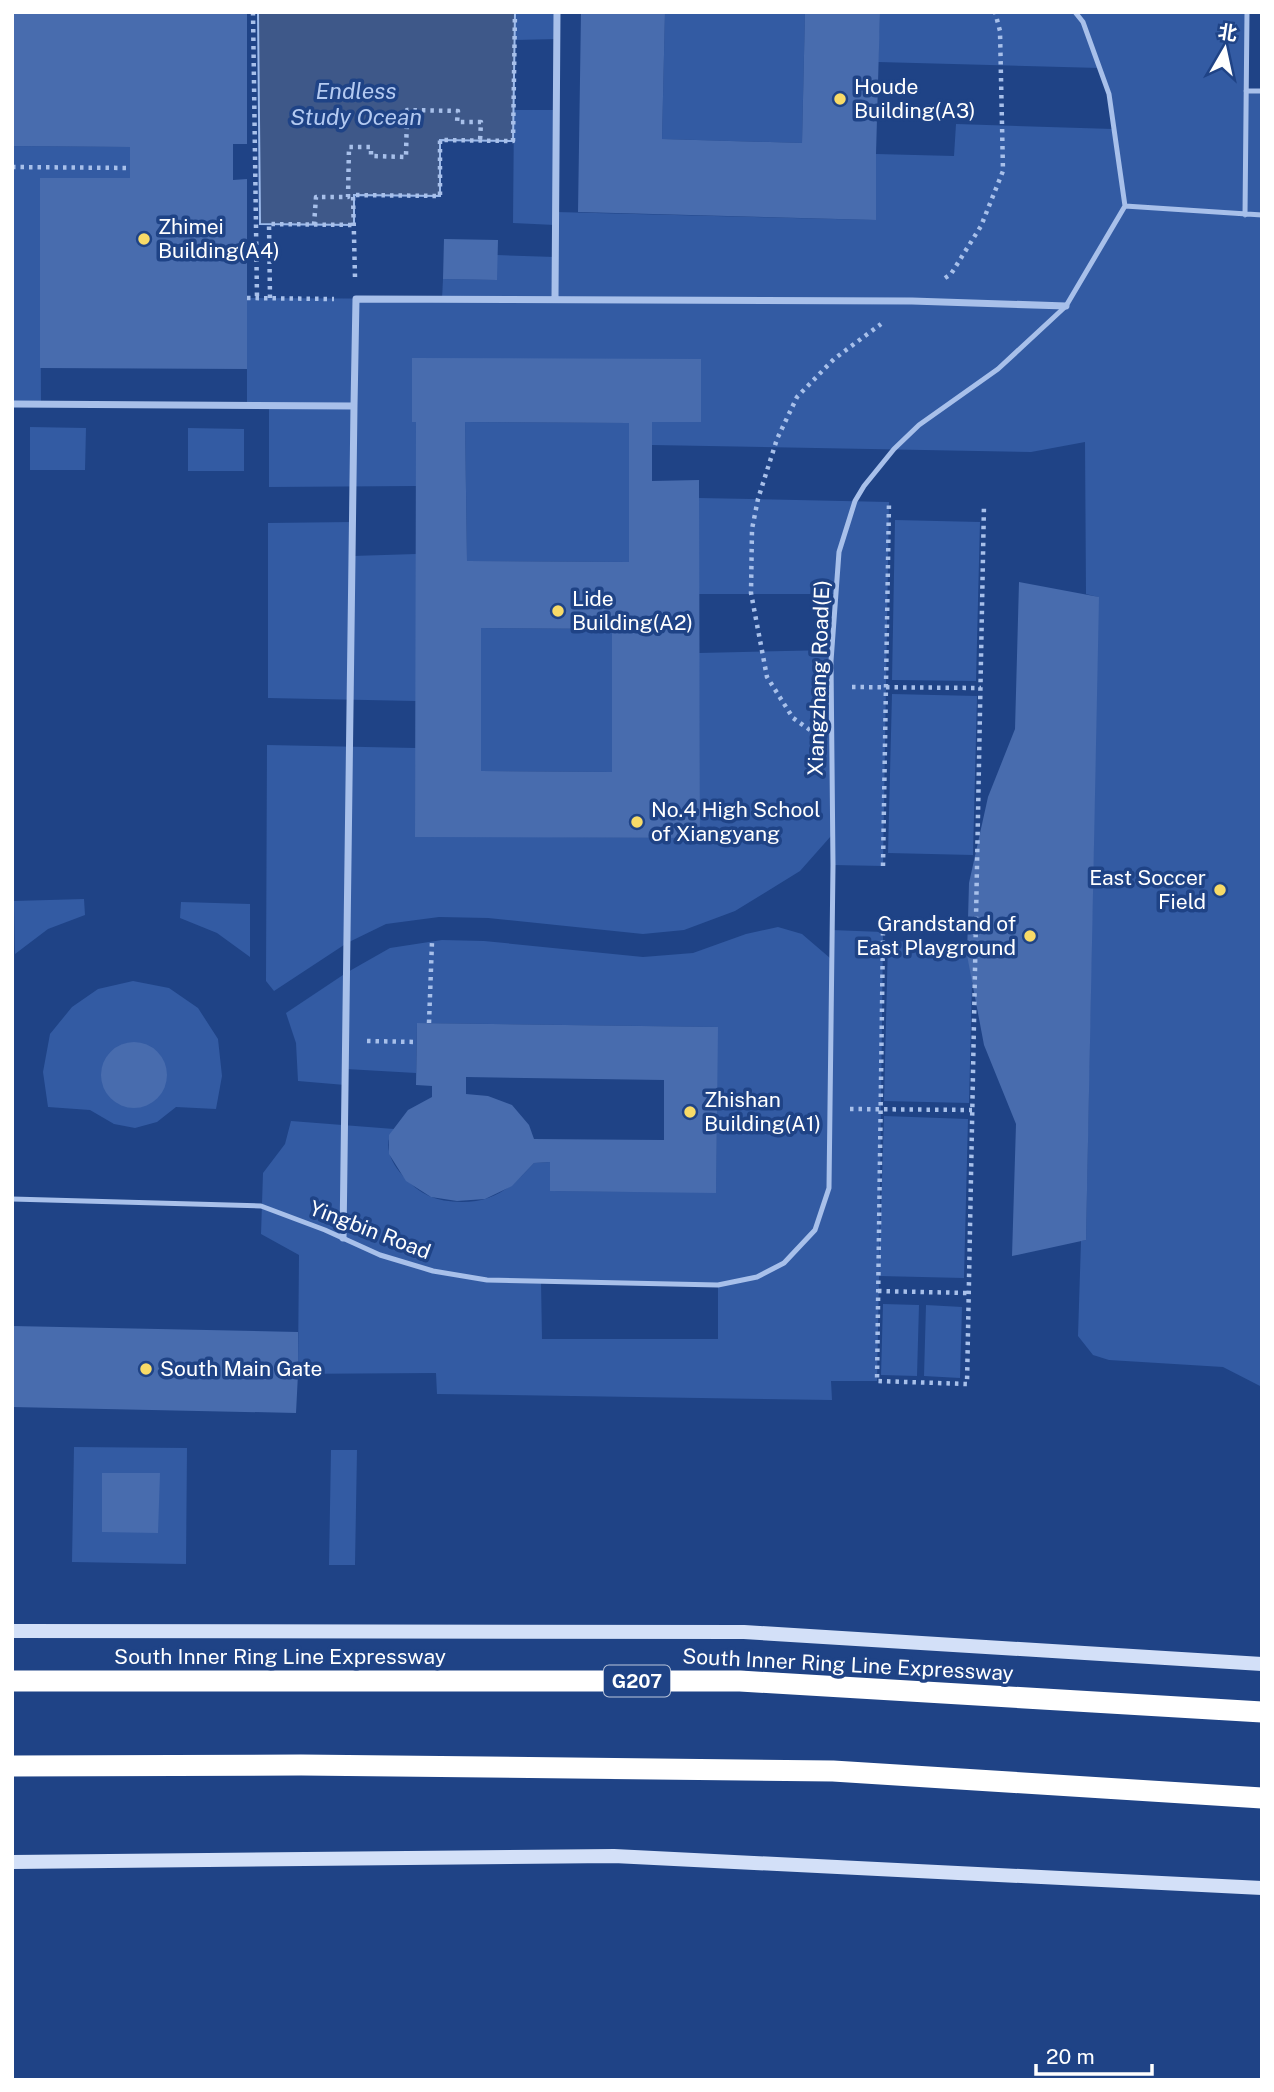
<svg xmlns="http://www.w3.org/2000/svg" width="1274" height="2092" font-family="'Public Sans','Noto Sans SC',sans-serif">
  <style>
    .green { fill: #335ba3; fill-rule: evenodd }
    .water { fill: #3e5889; stroke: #9cbaeb; stroke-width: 2 }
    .building { fill: #486cae; fill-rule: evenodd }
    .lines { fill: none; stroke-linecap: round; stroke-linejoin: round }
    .path { stroke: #a8c0ea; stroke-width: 4.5; stroke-dasharray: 3.5 5; stroke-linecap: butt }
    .lane { stroke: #a8c0ea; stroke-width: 5 }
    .street { stroke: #a8c0ea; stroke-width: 7 }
    .secondary { stroke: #d3e0f8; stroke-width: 14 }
    .highway { stroke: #fff; stroke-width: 21 }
    .poi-dot { fill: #f8db68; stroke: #1f4386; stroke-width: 2.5 }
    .labels { text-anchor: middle; stroke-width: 7; stroke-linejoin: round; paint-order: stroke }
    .shield { fill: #1f4386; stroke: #bcc7db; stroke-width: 2 }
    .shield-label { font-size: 19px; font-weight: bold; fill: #fff }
    .poi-label { font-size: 21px; fill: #fff; stroke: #1f4386; text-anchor: start }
    .street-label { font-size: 21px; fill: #fff; stroke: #1f4386 }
    .water-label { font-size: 23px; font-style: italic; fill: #b4caf1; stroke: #1f4386 }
  </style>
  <rect width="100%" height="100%" fill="#1f4386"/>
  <path class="green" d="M515,12h42v27l-42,1z
    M665,12h140l-3,131 -140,-4z
    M880,12h367l-1,78 16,1v1296l-39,-20 -114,-7 -16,-5 -15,-19 3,-95 5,-1 12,-643 -12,-3 -1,-152 -54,10 -379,-7v-23h49v-63l-289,63h4v64l-147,1v-81l-22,-1v-107l195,1 1,-20 54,1v-25l58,2v-32l-42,-2 1,-113h43l-1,102 320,8v-66l78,2 2,-32 157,5 -4,-35 -9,-26 -222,-6z
    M12,146l118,1v31h-90l1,226h-29z
    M465,422l164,1v139l-162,-1z
    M30,427l56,1 -1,42h-55z
    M188,428l56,1v42h-56z
    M699,498l190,4 -6,364 -50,-1 -2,-29 -31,35 -65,40 -51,19 -41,4 -155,-16 -49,-1 -53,7 -39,19 -73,48 -8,-10 1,-236 149,3 -1,88 285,2 -1,-185 133,-3 3,-56h-136z
    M895,520l85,2 -4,159 -84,-1z
    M352,522v34l64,-2v147l-148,-3v-175z
    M481,628l131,1v143l-131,-1z
    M892,694l85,2 -4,159 -85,-2z
    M84,899l1,16 -37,14 -33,25 -1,-53z
    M181,902l69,2v53l-33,-24 -37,-15z
    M778,927l24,7 28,24 1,-28 52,2 -4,343 5,-159 84,3 -4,159 -85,-2 -2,105h-46l1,19 -395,-6 -1,-21 -157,1 1,-10h18l1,-109 -38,-21 2,-61 22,-29 6,-23 103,8c-19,24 14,57 35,67 15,7 43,8 59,2 20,-7 32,-20 46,-35l16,-1v29l166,1 1,-165 -300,-4 -1,50 -70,-4 -1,16 -47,-4 -2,-38 -10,-30 60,-40 44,-25 52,-8 42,1 159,16 50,-4 53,-19zM541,1281l177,4v54h-176z
    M888,941l85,3 -4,159 -85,-2z
    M133,981l36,7 29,20 20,31 4,37 -6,33 -40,-2 -19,15 -22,6 -21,-4 -24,-14 -42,-3 -5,-35 7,-38 22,-27 26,-18z
    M883,1304l36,1 -2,71 -36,-1z
    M926,1305l36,2 -2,71 -36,-2z
    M74,1447l113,1 -1,116 -114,-2z
    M331,1450h26l-2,115h-26z"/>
  <path class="water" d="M258,12h257l-2,129 -73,-1v56l-86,-1v30l-94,-1z"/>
  <path class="building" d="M12,12l235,1v131h-14v36l14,-1v190l-207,-1v-190h90v-31l-118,-1z
    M581,12h84l-3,127 140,4 3,-131h75l-4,142v66l-298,-8z
    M444,239l54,1 -1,40 -54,-1z
    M412,358l289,1v63h-49v59l47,-1 1,358 -285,-1 1,-415h-4zM465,422l164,1v139l-162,-1zM481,628l131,1v143l-131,-1z
    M1019,582l80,15 -13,643 -74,16 4,-132 -32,-79 -17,-90 2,-72 19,-86 27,-68z
    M417,1023l301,4 -2,166 -166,-2v-29l-16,1 -22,23 -27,13 -28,2 -26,-4 -25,-16 -17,-27v-19l19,-25 24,-13v-11l-16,-1zM466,1077l198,3v60l-130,-1 -5,-14 -17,-20 -24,-9 -22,-2z
    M101 1075a33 33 0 1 1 66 0a33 33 0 1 1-66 0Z
    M12,1326l286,6v32h-18l-1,10h19l-2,39 -284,-6z
    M102,1473h58l-2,60 -56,-1z"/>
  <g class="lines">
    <path class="path" d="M253,12l4,286
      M12,167l118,1
      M314,225l2,-28h32l1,-50h22v9l35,1 1,-47 51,1 -1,11h24l-1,19
      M355,277l-2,-82 87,1v-56l73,1 2,-129
      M945,278l6,-4 30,-48 22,-55 -3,-140 -5,-19
      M247,298l87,1
      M270,298l-1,-74 85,1
      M852,687l129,1
      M810,730l-17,-12 -26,-41 -16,-84 1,-64 6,-30 19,-60 20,-42 37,-38 47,-35
      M883,866l6,-364
      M883,932l-6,449 90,3 17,-880
      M429,1023l3,-81
      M367,1041l49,1
      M850,1109l122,1
      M878,1291l90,2"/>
    <path class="lane" d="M1075,12l8,10 26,72 16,112
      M1246,91h16
      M1125,206l137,9
      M1245,215l2,-203
      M12,1199l249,7 64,24 55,25 53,16 54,9 231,5 39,-8 27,-14 31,-33 14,-42 4,-323 -2,-204 8,-109 16,-51 9,-15 30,-37 25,-24 79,-56 68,-63 59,-100"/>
    <path class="street" d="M555,299l2,-287
      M12,404l342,2 2,-107 556,2 154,5
      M343,1238l11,-832"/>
    <path class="secondary" d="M12,1631l732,1 518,32
      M12,1862l602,-6 648,32"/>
    <path class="highway" d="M12,1681h728l522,31
      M12,1766l289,-1 532,6 429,27"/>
  </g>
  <g class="poi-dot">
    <circle cx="840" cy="99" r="7"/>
    <circle cx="144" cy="239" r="7"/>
    <circle cx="558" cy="611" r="7"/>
    <circle cx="637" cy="822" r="7"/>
    <circle cx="1220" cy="890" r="7"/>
    <circle cx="1030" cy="936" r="7"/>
    <circle cx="690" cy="1112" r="7"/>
    <circle cx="146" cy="1369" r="7"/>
  </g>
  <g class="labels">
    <rect class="shield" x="604" y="1665.5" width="66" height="31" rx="5"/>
    <g class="shield-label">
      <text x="637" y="1688">G207</text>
    </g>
    <g class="poi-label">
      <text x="854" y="94">Houde<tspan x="854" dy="24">Building(A3)</tspan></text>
      <text x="158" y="234">Zhimei<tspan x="158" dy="24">Building(A4)</tspan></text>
      <text x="572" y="606">Lide<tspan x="572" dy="24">Building(A2)</tspan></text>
      <text x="651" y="817">No.4 High School<tspan x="651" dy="24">of Xiangyang</tspan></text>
      <text x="1206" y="885" text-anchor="end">East Soccer<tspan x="1206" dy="24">Field</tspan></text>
      <text x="1016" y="931" text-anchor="end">Grandstand of<tspan x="1016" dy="24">East Playground</tspan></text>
      <text x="704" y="1107">Zhishan<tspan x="704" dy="24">Building(A1)</tspan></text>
      <text x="160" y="1376">South Main Gate</text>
    </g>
    <g class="street-label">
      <text transform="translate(819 678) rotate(-88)" y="7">Xiangzhang Road(E)</text>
      <text transform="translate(370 1230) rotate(21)" y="7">Yingbin Road</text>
      <text x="280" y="1664">South Inner Ring Line Expressway</text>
      <text transform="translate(848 1665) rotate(3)" y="7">South Inner Ring Line Expressway</text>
    </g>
    <g class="water-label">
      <text x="356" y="99">Endless<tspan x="356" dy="26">Study Ocean</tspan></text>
    </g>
  </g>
  <rect width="1274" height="2092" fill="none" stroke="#ffffff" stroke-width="28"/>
  <g transform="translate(1225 49) rotate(9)" stroke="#1f4386" stroke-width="5" paint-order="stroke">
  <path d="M0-5L12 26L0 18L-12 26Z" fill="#ffffff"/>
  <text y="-10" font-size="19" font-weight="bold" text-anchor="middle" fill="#ffffff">北</text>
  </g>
  <path d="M1036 2064v10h116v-10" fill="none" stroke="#ffffff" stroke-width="3.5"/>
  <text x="1046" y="2064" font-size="21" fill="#ffffff" stroke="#1f4386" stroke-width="5" paint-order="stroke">20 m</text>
</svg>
